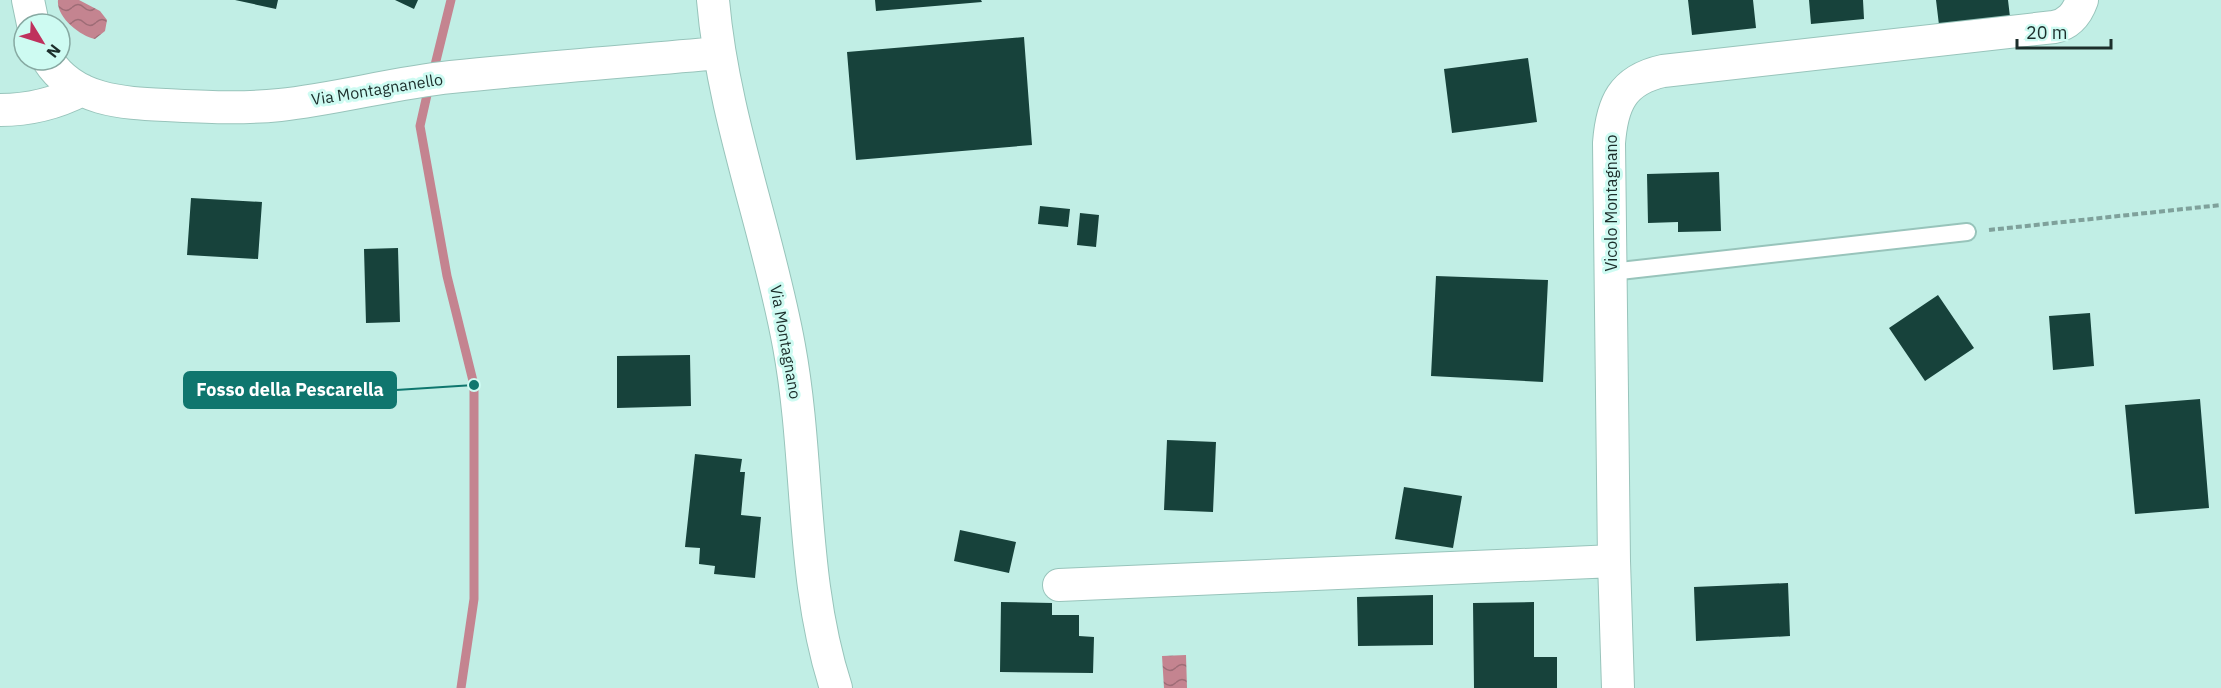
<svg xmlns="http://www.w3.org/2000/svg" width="2221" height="688" font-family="'IBM Plex Sans',sans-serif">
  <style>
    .water { fill: url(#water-waves) }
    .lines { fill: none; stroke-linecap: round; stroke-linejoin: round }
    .stream { stroke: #c48490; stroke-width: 9 }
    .building { fill: #17423b }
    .service-casing { stroke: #98c4bb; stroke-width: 20 }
    .minor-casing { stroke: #98c4bb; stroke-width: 34 }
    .path { stroke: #7fa19b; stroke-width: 4; stroke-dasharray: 6 3; stroke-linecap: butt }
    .service { stroke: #fff; stroke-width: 16 }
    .minor { stroke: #fff; stroke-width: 32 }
    .labels { text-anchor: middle; stroke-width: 6; stroke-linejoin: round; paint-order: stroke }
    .street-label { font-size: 16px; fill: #1c2e2b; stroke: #cefbf2 }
    .leader { fill: none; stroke: #0f766e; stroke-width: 2 }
    .callout-dot { fill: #0f766e; stroke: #cefbf2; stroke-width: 2 }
    .callout { fill: #0f766e; stroke: #0f766e; stroke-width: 2 }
    .callout-label { font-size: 18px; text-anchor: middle; font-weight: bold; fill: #fff }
  </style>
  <defs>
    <pattern id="water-waves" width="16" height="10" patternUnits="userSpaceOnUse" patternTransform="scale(1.5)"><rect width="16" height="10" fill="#c48490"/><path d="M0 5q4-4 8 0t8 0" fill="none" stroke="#9e6c76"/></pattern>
  </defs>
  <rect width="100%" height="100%" fill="#c1eee5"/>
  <path class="water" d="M58,0h21l21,11 7,9 -2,11 -10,8c-15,-3 -39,-22 -37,-39z
    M1186,655l1,33h-23l-2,-32z"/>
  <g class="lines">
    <path class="stream" d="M433,73l18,-73
      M429,86l-9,40 27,150 27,109v214l-13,89"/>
  </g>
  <path class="building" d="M235,0h43l-2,9z
    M395,0h23l-4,9z
    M875,0h106l1,2 -106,9z
    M1688,0h65l3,28 -64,7z
    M1809,0h54l1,19 -53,5z
    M1936,0h72l2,17 -71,8z
    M1024,37l8,108 -176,15 -9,-108z
    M1528,58l9,64 -85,11 -8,-64z
    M1719,172l2,59 -43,1v-10l-30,1 -1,-49z
    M191,198l71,4 -4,57 -71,-4z
    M1040,206l30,3 -2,18 -30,-3z
    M1080,213l19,2 -3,32 -19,-2z
    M398,248l2,74 -34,1 -2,-74z
    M1436,276l112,4 -5,102 -112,-6z
    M1938,295l36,53 -49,33 -36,-53z
    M2090,313l4,53 -41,4 -4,-54z
    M690,355l1,51 -74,2v-52z
    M2200,399l9,109 -74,6 -10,-109z
    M1167,440l49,2 -3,70 -49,-2z
    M695,454l47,5 -2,13h5l-4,43 20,2 -6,61 -41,-4 1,-8 -16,-2 1,-16 -15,-1z
    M1404,487l58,9 -9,52 -58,-9z
    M960,530l56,12 -7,31 -55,-12z
    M1788,583l2,53 -94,5 -2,-54z
    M1433,595v50l-75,1 -1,-49z
    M1001,602l51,1v12h27v21l15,1 -1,36 -93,-1z
    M1534,602v55h23v31h-83l-1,-85z"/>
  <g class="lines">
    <g class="service-casing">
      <path id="service" d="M1611,272l356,-40"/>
    </g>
    <g class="minor-casing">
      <path id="minor" d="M28,0l5,24
        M713,0c10,118 55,230 76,346 21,114 11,231 47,342
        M48,60c26,41 75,43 118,45 38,2 76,4 114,0 57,-6 113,-22 171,-28 89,-9 179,-16 268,-24
        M0,110c30,0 55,-6 82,-20
        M1059,585l555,-24
        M1618,688l-4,-127 -5,-418c3,-39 13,-63 54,-72l391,-44c15,-3 23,-13 28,-27"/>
    </g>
    <path class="path" d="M1989,230l232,-25"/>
    <use href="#service" class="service"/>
    <use href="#minor" class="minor"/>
  </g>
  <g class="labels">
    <g class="street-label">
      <text transform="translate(377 89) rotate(-9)" y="6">Via Montagnanello</text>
      <text transform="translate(1611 203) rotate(-90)" y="6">Vicolo Montagnano</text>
      <text transform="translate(786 342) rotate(80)" y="6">Via Montagnano</text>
    </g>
  </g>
  <path class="leader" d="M474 385L396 390"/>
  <circle class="callout-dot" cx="474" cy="385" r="6"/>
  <rect class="callout" x="184" y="372" width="212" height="36" rx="6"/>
  <g class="callout-label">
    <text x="290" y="396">Fosso della Pescarella</text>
  </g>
  <g transform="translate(42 42) rotate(128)"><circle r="28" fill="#cefbf2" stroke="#87a9a2" stroke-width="1.5"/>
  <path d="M0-4.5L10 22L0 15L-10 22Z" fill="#bf315d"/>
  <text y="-9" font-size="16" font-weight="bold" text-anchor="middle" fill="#1c2e2b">N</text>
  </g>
  <path d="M2017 39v9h94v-9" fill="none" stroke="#1c2e2b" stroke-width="3"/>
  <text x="2026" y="39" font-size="18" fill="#1c2e2b" stroke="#cefbf2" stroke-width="4.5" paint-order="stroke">20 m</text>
</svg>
